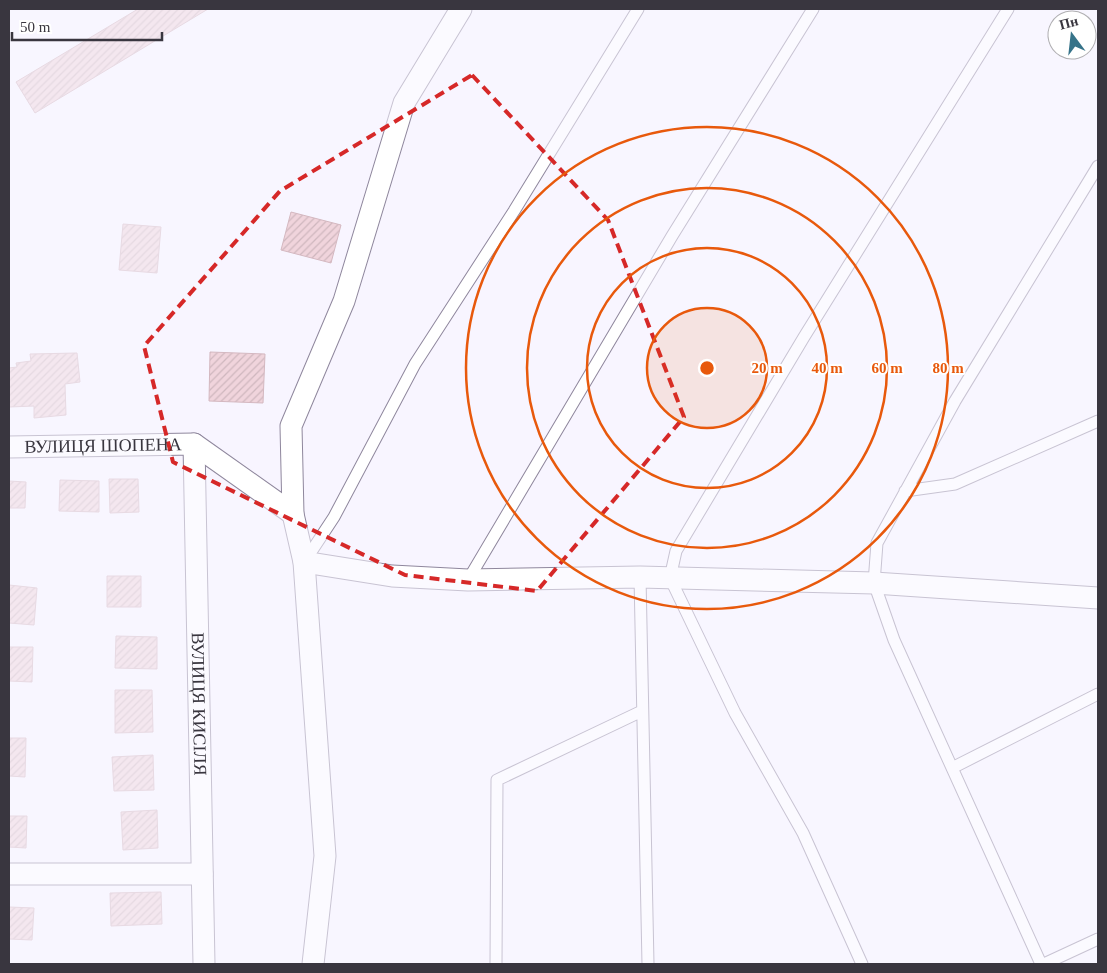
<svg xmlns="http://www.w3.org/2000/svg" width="1107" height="973" font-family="Georgia,serif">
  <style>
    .building { fill: url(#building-hatch); stroke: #d4b8c0 }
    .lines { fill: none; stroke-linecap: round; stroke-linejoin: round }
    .lane-casing { stroke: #8f879d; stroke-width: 13 }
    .street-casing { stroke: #8f879d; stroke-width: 23 }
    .lane { stroke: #fff; stroke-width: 11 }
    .street { stroke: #fff; stroke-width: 21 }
    .marked { fill: none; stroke: #d62828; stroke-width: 4; stroke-dasharray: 10 6; stroke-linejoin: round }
    .ring { fill: none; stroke: #e8590c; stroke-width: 2.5 }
    .labels { text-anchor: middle; stroke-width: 4; stroke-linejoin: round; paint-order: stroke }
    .street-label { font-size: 18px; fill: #39363f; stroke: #fff }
    .centre { fill: #e8590c; stroke: #fff; stroke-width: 2.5 }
    .ring-label { font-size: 15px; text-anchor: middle; font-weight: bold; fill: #e8590c; stroke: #fff; stroke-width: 4; stroke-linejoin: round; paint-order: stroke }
  </style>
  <defs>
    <pattern id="building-hatch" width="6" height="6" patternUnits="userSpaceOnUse" patternTransform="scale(1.25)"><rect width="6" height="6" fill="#f0d4dc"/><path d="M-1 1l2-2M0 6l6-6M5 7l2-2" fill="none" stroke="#cfb7be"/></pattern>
  </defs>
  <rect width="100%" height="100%" fill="#f8f5ff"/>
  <path class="building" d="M138,9h70l-173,104 -19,-31z
    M291,212l50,13 -10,38 -50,-13z
    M123,224l38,3 -4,46 -38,-3z
    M210,352l55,2 -2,49 -54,-2z
    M77,353l3,29 -15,2 1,31 -32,3v-12l-25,1v-39l8,-1 -1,-4 15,-2 -1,-7z
    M109,479h29l1,33 -29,1z
    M60,480l39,1v31l-40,-1z
    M9,481l17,1 -1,26h-16z
    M107,576h34v31h-34z
    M9,585l28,3 -3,37 -25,-2z
    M116,636l41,1v32l-42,-1z
    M9,647h24l-1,35 -23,-1z
    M115,690h37l1,42 -38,1z
    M9,738h17l-1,39 -16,-1z
    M153,755l1,35 -40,1 -2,-34z
    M157,810l1,38 -35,2 -2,-38z
    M9,816h18l-1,32 -17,-1z
    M161,892l1,32 -51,2 -1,-33z
    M9,907l25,1 -2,32 -23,-1z"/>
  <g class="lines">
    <g class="lane-casing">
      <path id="lane" d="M905,491l50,-7 143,-63
        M305,561l29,-44 81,-153 99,-153 124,-202
        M640,577l8,387
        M468,580l204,-344 141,-227
        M952,768l146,-74
        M496,964l1,-184 145,-69
        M862,964l-59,-131 -68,-120 -65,-135 6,-27 128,-214 204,-328
        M1041,964l-147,-324 -20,-57 3,-40 78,-142 143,-235
        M1044,964l54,-25"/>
    </g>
    <g class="street-casing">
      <g id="street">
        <path id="s1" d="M194,444l10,520"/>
        <path id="s2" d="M9,447l185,-3 99,70"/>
        <path d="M304,562l88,14 76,4 172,-3 234,6 224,15"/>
        <path d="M9,874h193"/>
        <path d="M313,964l12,-108 -21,-294 -11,-48 -2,-88 53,-125 60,-198 57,-94"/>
      </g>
    </g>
    <use href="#lane" class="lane"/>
    <use href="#street" class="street"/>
  </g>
  <path d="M0 0H1107V973H0ZM472,75l136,145 76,197 -147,174 -132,-16 -232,-113 -29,-116 136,-155z" fill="#f8f5ff" fill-opacity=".55" fill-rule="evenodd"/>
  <path class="marked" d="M472,75l136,145 76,197 -147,174 -132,-16 -232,-113 -29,-116 136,-155z"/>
  <circle cx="707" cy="368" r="60" fill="#e8590c" fill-opacity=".12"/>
  <g class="ring">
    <circle cx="707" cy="368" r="60"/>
    <circle cx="707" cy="368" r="120"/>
    <circle cx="707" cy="368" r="180"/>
    <circle cx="707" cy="368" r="241"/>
  </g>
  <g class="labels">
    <g class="street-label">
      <text dy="6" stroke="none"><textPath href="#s2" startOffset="94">ВУЛИЦЯ ШОПЕНА</textPath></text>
      <text dy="6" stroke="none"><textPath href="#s1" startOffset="260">ВУЛИЦЯ КИСІЛЯ</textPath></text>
    </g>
  </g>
  <circle cx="707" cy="368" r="8" class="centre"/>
  <g class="ring-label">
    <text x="767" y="373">20 m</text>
    <text x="827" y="373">40 m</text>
    <text x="887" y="373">60 m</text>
    <text x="948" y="373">80 m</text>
  </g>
  <rect width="1107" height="973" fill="none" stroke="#39363f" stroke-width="20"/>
  <g transform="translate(1072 35) rotate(345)"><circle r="24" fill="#ffffff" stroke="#b0afb2"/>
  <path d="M0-4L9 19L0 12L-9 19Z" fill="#367389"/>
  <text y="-8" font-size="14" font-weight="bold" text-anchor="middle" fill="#39363f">Пн</text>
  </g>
  <path d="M12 32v8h150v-8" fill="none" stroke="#39363f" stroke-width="2.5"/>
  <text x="20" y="32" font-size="15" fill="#39363f" stroke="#ffffff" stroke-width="4" paint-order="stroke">50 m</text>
</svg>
